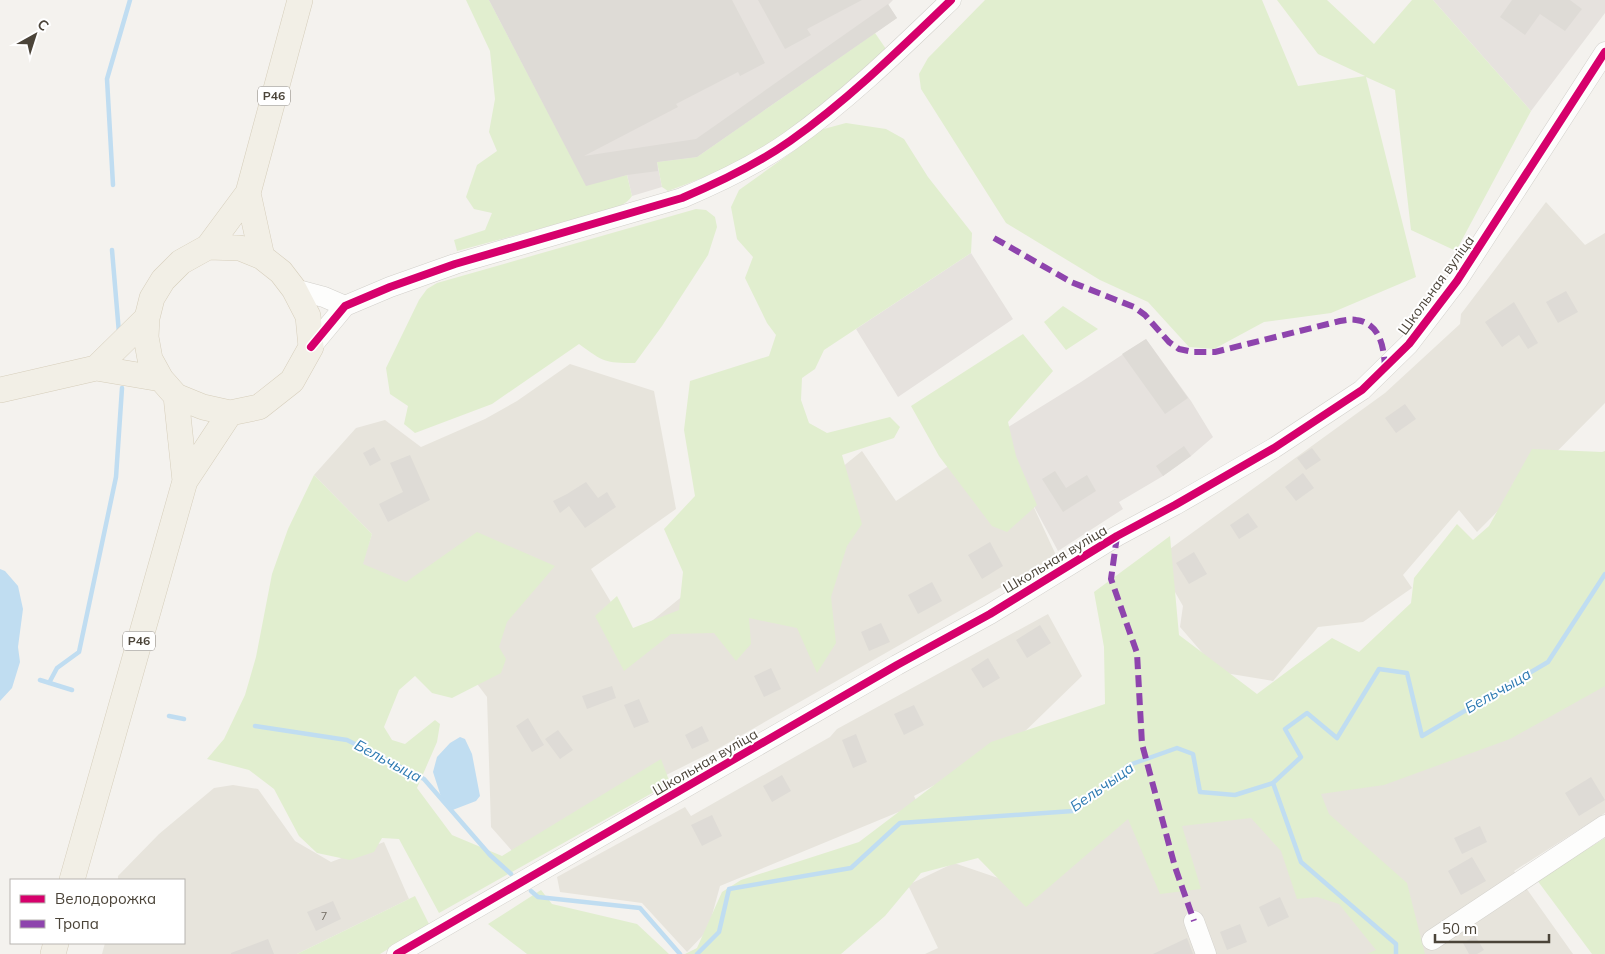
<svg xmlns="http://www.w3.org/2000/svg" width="1605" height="954" font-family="Mulish,sans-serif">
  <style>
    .residential { fill: #e7e4dc }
    .industrial { fill: #e6e2de }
    .green { fill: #e1eecf }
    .water { fill: #c0ddf1 }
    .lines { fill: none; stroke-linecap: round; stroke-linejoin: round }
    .stream { stroke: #c0ddf1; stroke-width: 4.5 }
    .building { fill: #dedbd6 }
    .minor-casing { stroke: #d2d0cb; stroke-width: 21 }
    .major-casing { stroke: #d6cebb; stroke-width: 26 }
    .minor { stroke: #fdfdfc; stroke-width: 20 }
    .major { stroke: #f2efe6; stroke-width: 25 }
    .quiet { stroke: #8e44ad; stroke-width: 6; stroke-dasharray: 12 6; stroke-linecap: butt }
    .cycleway-casing { stroke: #fff; stroke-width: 11 }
    .cycleway { stroke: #d6006c; stroke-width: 8 }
    .labels { text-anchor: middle; stroke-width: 4; stroke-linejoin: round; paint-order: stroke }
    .number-label { font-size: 11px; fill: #706a61 }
    .shield { fill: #fff; stroke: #817c74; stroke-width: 1 }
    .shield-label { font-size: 12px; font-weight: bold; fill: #4b4439 }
    .street-label { font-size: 14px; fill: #4b4439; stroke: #fff }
    .water-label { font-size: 15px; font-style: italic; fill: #2e7ab2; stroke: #fff }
  </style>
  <rect width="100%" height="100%" fill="#f4f2ee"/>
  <path class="residential" d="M1546,202l39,43 20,-12v170l-128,129 -18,-22 -56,65 9,13 -49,34 -45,5 -45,54 -54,-9 -39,-45 3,-21 -27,-47 229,-166 75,-69 1,-10z
    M570,364l84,27 22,118 -85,60 41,68 230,-186 34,50 96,-64 38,62 25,54 -1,4 -340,194 -201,101 -22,-25 -4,-130 -61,-81 -64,-52 10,-30 -58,-59 42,-47 29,-8 36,27 64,-28 32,-18z
    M1048,614l34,62 -70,68 -98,52 4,8 -198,82 -12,44 -21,22 -45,-49 -82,-11 -3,-15 128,-70 6,9 139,-79 7,-8z
    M1605,619v194l-91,58 59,83h-648l13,-6 -30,-63 46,-22 85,29 53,-64z
    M233,785l25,4 37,52 36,21 53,-20 25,57 -112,55h-195l3,-11h79v-63h-66v-4l41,-42 55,-46z"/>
  <path class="industrial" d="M489,0h404l-5,5 9,13 -200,139 -40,5 5,25 -30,9 -5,-21 -41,11z
    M1433,0h172v13l-74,98z
    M971,253l42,66 -115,78 -42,-68z
    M1146,339l45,62 22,36 -22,19 -28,20 -44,26 4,7 -65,42 -28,-52 -38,-62 89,-55z"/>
  <path class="green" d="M466,0h23l97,185 41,-10 5,21c-5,8 -15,11 -23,14l-152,41 -3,-11 31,-10 7,-17 -18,-4 -8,-12 11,-32 20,-14 -8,-19 6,-33 -5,-48z
    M985,0h277l36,86 67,-10 -47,-22 -41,-54h50l47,44 38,-44h21l98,111 -75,140 -45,-21 -16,-140 -29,-13 50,200 -85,36 -67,9 -50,27 -25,-2 -41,-45 -48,-22 -94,-57 -85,-134 -2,-15 9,-16z
    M875,33l11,16c-44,38 -88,80 -140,109 -25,13 -51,23 -78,33l-6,-4 -5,-25 40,-5z
    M846,123l40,6 18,10 24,38 44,56 -1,20 -147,97 -9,19 -13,9 -1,22 8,23 18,10 63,-16 10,10 -6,11 -52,17 20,69 -15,22 -16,51 5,46 -19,30 -20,-45 -48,-10 2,26 -15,17 -22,-28 -43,1 -47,37 -29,-55 22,-20 16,32 46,-18 4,-38 -19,-43 31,-33 -11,-66 6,-49 79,-25 7,-21 -9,-12 -22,-45 8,-21 -16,-18 -6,-32 8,-17 56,-40 25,-20z
    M696,209l10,1 9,7 2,10 -9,28 -46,71 -27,37c-31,0 -31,-1 -56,-19l-87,60 -77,29 -11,-9 4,-18 -18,-12 -4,-26 33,-68 8,-11 10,-6z
    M1063,306l35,23 -32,21 -22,-28z
    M1023,334l30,37 -45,51 8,34 21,49 -30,27 -15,-6 -53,-70 -28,-50z
    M1532,449l70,3 3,-1v235l-95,53 -126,46 -63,9 8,20 78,69 18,71h-58l9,-4 -37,-46 -22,-7 -20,2 -16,-48 -30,-33 -69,8 19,63 -41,5 -32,-75 -102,88 -48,-49 -57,15 -36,43 -44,38h-156l12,-6 25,-56 19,-12 118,-38 132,-100 114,-38 -1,-57 -10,-55 76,-56 9,99 78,59 75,-56 27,14 52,-49 3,-25 43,-54 16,16 16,-14z
    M314,475l58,59 -9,30 43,18 71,-50 78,34 -48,56 -8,25 7,12 -5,14 -49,25 -20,-5 -17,-17 -16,14 -15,37 8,13 13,4 30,-24 5,4 -3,18 -20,46 35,47 50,21 159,-97 9,24 -231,130 -40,-74 -17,-1 -8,14 -24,8 -33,-7 -18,-17 -25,-47 -25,-19 -42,-11 17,-20 21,-44 11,-38 16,-83 16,-45z
    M1605,838v116h-13l-55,-74z
    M541,890l11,14 85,20 32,30h-142l-39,-30z
    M415,896l14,28 -49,30h-83z"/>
  <path class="water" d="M0,569l5,2 13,15 5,23 -5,38 2,15 -8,26 -12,13z
    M460,737l5,2 7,15 8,42 -4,5 -26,10 -7,-8 -10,-31 4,-15 13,-14z"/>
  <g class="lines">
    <path class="stream" d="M113,185l-6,-106 23,-79
      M112,250l7,83
      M40,680l32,10
      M49,683l8,-15 22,-16 37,-175 6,-89
      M169,716l15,3
      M255,726l92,14 77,39 66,76 21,19
      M1273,783l28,79 95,82v10
      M531,891l7,6 102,11 40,46
      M697,954l22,-22 10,-43 122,-21 49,-45 173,-12 56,-46 48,-17 16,6 7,38 35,3 38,-12 28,-26 -16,-28 22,-16 30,25 42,-69 28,4 15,63 126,-74 57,-88"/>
  </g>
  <path class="building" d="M489,0h243l33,63 -25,13 -2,-4 -62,32 2,3 -94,49 112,-17 192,-135 9,14 -200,139 -40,5 1,9 -31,4 -41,11z
    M758,0h104l-55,29 4,6 -26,14z
    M1512,0h58l12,9 -17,22 -25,-17 -15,21 -25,-18z
    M1566,291l12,21 -20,11 -12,-21z
    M1514,302l24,41 -10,6 -9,-14 -17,12 -17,-25z
    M1146,339l42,59 -23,16 -43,-60z
    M1405,404l11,15 -20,14 -11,-15z
    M1184,446l7,10 -28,20 -7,-10z
    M374,447l7,13 -11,6 -7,-13z
    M1312,448l9,12 -15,10 -9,-12z
    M410,455l20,45 -42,22 -9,-18 24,-12 -13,-29z
    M1055,471l11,17 21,-13 9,16 -33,21 -21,-33z
    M1303,473l11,15 -18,13 -11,-14z
    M586,482l12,16 9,-6 9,15 -31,21 -16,-22 -9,7 -7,-12 14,-7z
    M1248,513l10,14 -19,12 -9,-14z
    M990,542l13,24 -21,13 -14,-24z
    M1194,552l13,22 -18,10 -13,-21z
    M932,582l10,19 -24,13 -10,-19z
    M881,623l9,19 -21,9 -8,-19z
    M1040,625l11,18 -24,15 -11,-18z
    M988,658l12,20 -17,10 -12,-19z
    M771,668l10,21 -17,8 -10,-21z
    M612,686l4,12 -29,11 -5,-13z
    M639,699l10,23 -15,6 -10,-23z
    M914,705l10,20 -20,10 -10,-21z
    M528,718l16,27 -12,7 -16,-26z
    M702,726l7,15 -17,8 -7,-14z
    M558,730l15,20 -13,9 -15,-20z
    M856,734l11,28 -14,6 -11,-28z
    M782,775l9,16 -19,11 -9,-16z
    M1591,777l14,23 -26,16 -14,-23z
    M712,815l10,21 -20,10 -11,-21z
    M1480,826l7,16 -25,12 -8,-16z
    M1472,857l14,24 -25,14 -13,-24z
    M1280,897l9,20 -21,10 -9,-20z
    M333,901l8,18 -25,12 -9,-19z
    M1240,924l7,18 -20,8 -7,-18z
    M1475,936l9,14 -7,4h-8l-6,-11z
    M1187,938l6,16h-40z
    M268,939l6,15h-43v-1z"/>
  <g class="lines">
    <g class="minor-casing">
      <path id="minor" d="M294,289l30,8 21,9
        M311,347l34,-41 45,-19 65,-23 227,-66c38,-16 74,-33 108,-57 58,-41 110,-92 161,-141
        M1194,921l12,33
        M1432,940l173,-115
        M397,954l500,-289 93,-51 127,-78 58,-31 99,-57 88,-58 47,-46 48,-63 148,-229"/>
    </g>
    <g class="major-casing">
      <path id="major" d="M248,193l14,64
        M208,247l32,1 22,9 19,15 13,17 14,27 3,31 -19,34 -33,26 -29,6 -27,-6 -27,-11 -15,-17 -11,-20 -4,-22 1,-19 5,-20 11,-18 18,-18 27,-15 40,-54 52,-193
        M96,368l51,-50
        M0,390l96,-22 65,11
        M176,396l9,85
        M72,880l113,-399 45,-68
        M53,954l3,-11"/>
    </g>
    <use href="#minor" class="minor"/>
    <use href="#major" class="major"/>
    <path class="quiet" d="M994,238l77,44 63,25 11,8 24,27 10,7 14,3h22l125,-31c5,-1 11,-2 16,-1 25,3 28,29 29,48
      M1117,536l-6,43 26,74 5,91 33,123 19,54"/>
    <g class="cycleway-casing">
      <path id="cycleway" d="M311,347l34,-41 45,-19 65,-23 227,-66c38,-16 74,-33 108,-57 58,-41 110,-92 161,-141
        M397,954l500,-289 93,-51 127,-78 58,-31 99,-57 88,-58 47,-46 48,-63 148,-229"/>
    </g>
    <use href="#cycleway" class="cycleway"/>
  </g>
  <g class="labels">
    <g class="number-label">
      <text x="324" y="920">7</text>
    </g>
    <g class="shield">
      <rect x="258" y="86.5" width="32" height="19" rx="4"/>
      <rect x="123" y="631.5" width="32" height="19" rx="4"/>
    </g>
    <g class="shield-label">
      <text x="274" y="100">Р46</text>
      <text x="139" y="645">Р46</text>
    </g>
    <g class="street-label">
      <text transform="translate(1436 285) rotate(-54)" y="5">Школьная вуліца</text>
      <text transform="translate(1055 559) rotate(-31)" y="5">Школьная вуліца</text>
      <text transform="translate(705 762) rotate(-30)" y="5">Школьная вуліца</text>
    </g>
    <g class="water-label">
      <text transform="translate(1498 691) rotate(-30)" y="5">Бельчыца</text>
      <text transform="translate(388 761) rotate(28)" y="5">Бельчыца</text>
      <text transform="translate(1102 787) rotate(-35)" y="5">Бельчыца</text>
    </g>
  </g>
  <rect x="10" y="879" width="175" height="65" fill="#ffffff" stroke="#b7b4b0"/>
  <rect x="20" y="895" width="25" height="8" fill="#d6006c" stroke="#b7b4b0"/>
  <text x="55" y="904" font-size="15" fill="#4b4439">Велодорожка</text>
  <rect x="20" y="920" width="25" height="8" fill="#8e44ad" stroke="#b7b4b0"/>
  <text x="55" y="929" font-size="15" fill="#4b4439">Тропа</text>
  <g transform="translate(35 35) rotate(39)" stroke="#ffffff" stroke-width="4" paint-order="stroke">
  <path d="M0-4L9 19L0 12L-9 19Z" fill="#4b4439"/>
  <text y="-8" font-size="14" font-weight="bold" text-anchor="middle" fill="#4b4439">С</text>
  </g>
  <path d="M1435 934v8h114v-8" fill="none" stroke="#4b4439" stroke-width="2.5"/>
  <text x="1442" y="934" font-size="15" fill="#4b4439" stroke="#ffffff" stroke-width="4" paint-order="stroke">50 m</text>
</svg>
